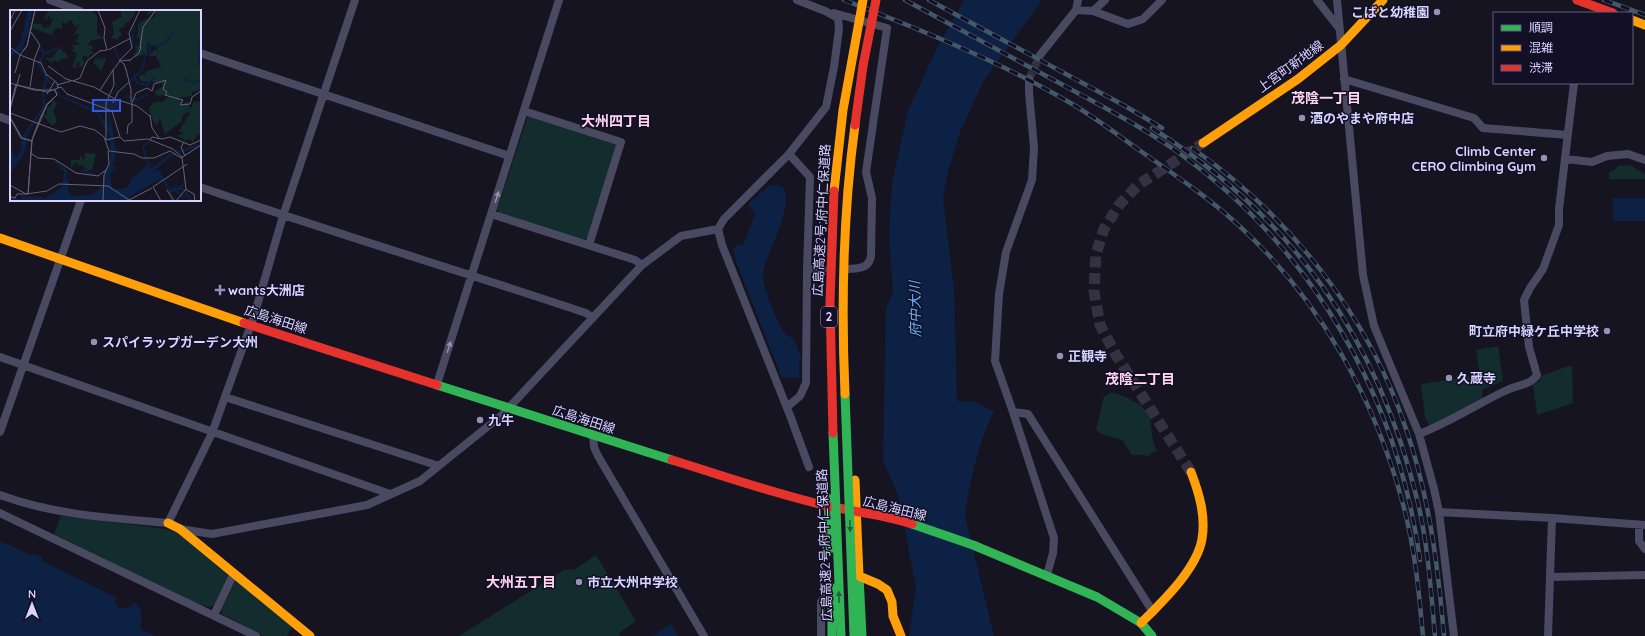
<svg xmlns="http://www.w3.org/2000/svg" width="1645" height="636" font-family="Quicksand,'Noto Sans JP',sans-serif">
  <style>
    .green { fill: #132c2d }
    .water { fill: #0d2144 }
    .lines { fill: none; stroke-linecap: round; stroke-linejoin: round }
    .street-tunnel { stroke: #333142; stroke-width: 8; stroke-dasharray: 8 4; stroke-linecap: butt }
    .secondary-tunnel { stroke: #333142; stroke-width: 11; stroke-dasharray: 11 5.5; stroke-linecap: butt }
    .street { stroke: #4a4962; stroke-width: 8 }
    .fast { stroke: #30b455; stroke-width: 9 }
    .slow { stroke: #ff9f0a; stroke-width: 9 }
    .jam { stroke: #e5322d; stroke-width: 9 }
    .rail-casing { stroke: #43596b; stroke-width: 4.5 }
    .rail { stroke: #130f26; stroke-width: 3; stroke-dasharray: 9; stroke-linecap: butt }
    .fast-bridge { stroke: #30b455; stroke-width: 9 }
    .slow-bridge { stroke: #ff9f0a; stroke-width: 9 }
    .jam-bridge { stroke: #e5322d; stroke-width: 9 }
    .oneway { fill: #928eb0 }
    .oneway2 { fill: #22623e }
    .poi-dot { fill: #9591b1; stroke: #130f26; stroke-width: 1.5 }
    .labels { text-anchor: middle; stroke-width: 3; stroke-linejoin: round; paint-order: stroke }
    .shield { fill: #130f26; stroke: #9e99be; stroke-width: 1 }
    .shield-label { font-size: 12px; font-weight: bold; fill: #d9d4ff }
    .poi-label { font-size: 13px; font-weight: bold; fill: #d9d4ff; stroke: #130f26; text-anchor: start }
    .street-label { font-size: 13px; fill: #d9d4ff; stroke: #130f26 }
    .neighbourhood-label { font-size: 14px; font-weight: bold; fill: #ffd6f0; stroke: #130f26 }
    .water-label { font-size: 14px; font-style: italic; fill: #62b6ff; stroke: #130f26 }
    .inset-river { fill: none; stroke: #0d2144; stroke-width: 2 }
    .inset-road { fill: none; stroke: #64617a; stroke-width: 1 }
    .view { fill: #305bdc; fill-opacity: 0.15; stroke: #305bdc; stroke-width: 2 }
    .inset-edge { fill: none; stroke: #d9d4ff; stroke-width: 2 }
  </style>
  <rect width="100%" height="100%" fill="#161421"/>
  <path class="green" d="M532,116l83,27 2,3 -30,92 -5,2 -82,-25 -3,-5 30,-92z
    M1630,165l15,9v5h-36v-7l8,-3v-3z
    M1498,346l5,35 -21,9 1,8 -53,30 -5,-11 -4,-33 59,-9 -4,-25z
    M1568,366h4l1,37 -36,12 -4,-31 6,-2 2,-6z
    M1112,392c14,5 33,11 38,27 2,11 2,22 7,32l-6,2 -2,3 -7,-1h-10l-10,-15 -21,-6 -5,-4 8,-33z
    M61,516l106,13 11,4 49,40 1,5 -13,27 -6,2 -12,-3 -143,-70z
    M596,555l40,66 -17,12 1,3h-161l105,-66 11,-1z
    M235,581h3l55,44 -6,11h-23l-42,-22 -1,-4z"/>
  <path class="water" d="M964,0h78l-58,80 -24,52 -12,39 -5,27 11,92 3,111 18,1 19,9c-14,27 -26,75 -29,105l29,120h-85l7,-49 -18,-92 -15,-35 3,-152 7,-15 -4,-59 3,-51 16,-72 28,-61z
    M778,185c24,7 -14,73 -15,88 -1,12 14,51 22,60 3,3 7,4 9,8 4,6 6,14 8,20h-3v17h-17l-46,-117 -3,-12 5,-4h5l12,-30 -7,-11 21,-18z
    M1613,198h32v23h-32z
    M0,541l32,15 1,-3 10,5 -1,3 74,36 -1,6 2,4c8,3 11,1 17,-4h4l-1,3 4,3v21l15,6h-156z
    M671,624l7,12h-26z"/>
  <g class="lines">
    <path class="street-tunnel" d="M1029,79l11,-24"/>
    <path class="secondary-tunnel" d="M1191,472l-75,-117 -16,-30 -6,-33 2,-38 8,-25 15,-24 19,-20 65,-42"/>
    <path class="street" d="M50,0l30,11
      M797,0l28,11 13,7 1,11 -5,38 -8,40 -37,47 -65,65 -6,10 4,16 69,173 18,49
      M1317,0l22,28
      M1337,0l26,275 11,51 45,108 15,55 5,23 15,124
      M1076,10l17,1 12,-11
      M1093,11l35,13 15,-5 19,-19
      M834,13l53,15 -21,144 6,26 -1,58c-2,12 -11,12 -22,13
      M200,53l309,103
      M1040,55l36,-45 2,-10
      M1029,79v13l5,56 -2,32 -26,72 -7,42 -4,67 18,51 41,126 -1,15 -6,22
      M1344,79l130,39 9,10 85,7
      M524,111l97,31 -32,103
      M0,117l11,4
      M1566,159l26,3 15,-6 21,-2 17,6
      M200,187c128,44 258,83 386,126l7,5
      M491,214l144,46 7,5
      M807,269h16
      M0,357l390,137
      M437,384l122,-384
      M225,397l214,69
      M787,407l13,-11 6,-13 1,-114 3,-92 -21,-23
      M1013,412l15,2 125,198
      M0,432l81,-232
      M1419,434c31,-12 58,-30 88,-44 10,-5 24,-5 30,-15l-8,-28 -5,-47 6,-12 13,-19 16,-44v-16l15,-126
      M593,436l1,11 4,9 106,180
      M0,495c54,20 111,23 168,28l44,-90 42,-117 29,-100 72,-216
      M1439,512l113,6 93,7
      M0,513l256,123
      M1639,525v16l6,8
      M180,529l32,5 155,-29 53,-24 82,-66 140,-150 39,-29 37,-7
      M1550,577l95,-2
      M214,615l20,-42
      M821,636v-34l10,-14
      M1548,636l4,-118"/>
    <path class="fast" d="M437,385l235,75
      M828,498l2,51
      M912,524l61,21 124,52 44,26 11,13
      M859,576l3,60
      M832,588v48"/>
    <path class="slow" d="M1632,20l13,5
      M1203,143l95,-64 43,-34 42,-45
      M0,238l244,85
      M855,480l4,96 19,8 9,6 5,12 1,14 8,20
      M168,523l12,6 130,107
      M1141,623c21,-21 56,-54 61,-84 4,-23 -3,-46 -11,-67"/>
    <path class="jam" d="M1577,0l36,13
      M244,323l193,62
      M672,460c52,16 103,34 156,46 28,6 57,9 84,18"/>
    <g class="rail-casing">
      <path id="rail" d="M844,0c74,29 153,60 223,101 25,14 48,32 72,49 33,23 66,45 96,72 84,75 141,178 169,286 11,42 15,85 19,128
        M905,0c49,26 97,52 145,78 44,24 88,46 129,75 134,96 219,245 241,407
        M929,0l196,106 37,22
        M1604,0l41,15
        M1152,128c142,90 227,212 266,375 10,43 13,89 17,133
        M1192,148c97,67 177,168 214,281 23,66 32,137 38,207"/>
    </g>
    <use href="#rail" class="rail"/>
    <path class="fast-bridge" d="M845,394l9,242
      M833,433l8,203"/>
    <path class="slow-bridge" d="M834,191l9,-81 20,-110
      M845,394c-4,-90 -2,-180 10,-269"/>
    <path class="jam-bridge" d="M855,125l8,-59 13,-66
      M833,433l-3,-130 4,-112"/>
  </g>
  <defs><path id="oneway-solid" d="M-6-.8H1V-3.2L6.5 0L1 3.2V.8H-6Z"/></defs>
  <g class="oneway">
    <use href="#oneway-solid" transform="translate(497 197) rotate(-72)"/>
    <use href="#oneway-solid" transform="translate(449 347) rotate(-72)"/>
  </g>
  <g class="oneway2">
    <use href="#oneway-solid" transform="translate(850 526) rotate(88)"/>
    <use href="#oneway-solid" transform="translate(839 597) rotate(-92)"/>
  </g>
  <g class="poi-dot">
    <circle cx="1437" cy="12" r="4"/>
    <circle cx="1302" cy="118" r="4"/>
    <circle cx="1544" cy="158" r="4"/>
    <path d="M218 284h4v4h4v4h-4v4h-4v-4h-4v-4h4z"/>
    <circle cx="1607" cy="331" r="4"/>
    <circle cx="94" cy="342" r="4"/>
    <circle cx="1060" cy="356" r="4"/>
    <circle cx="1449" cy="378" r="4"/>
    <circle cx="480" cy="420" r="4"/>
    <circle cx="579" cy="582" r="4"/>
  </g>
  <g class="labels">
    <rect class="shield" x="821" y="307" width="16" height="20" rx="3"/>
    <g class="shield-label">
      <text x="829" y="321">2</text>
    </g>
    <g class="poi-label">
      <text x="1429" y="17" text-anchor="end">こばと幼稚園</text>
      <text x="1310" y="123">酒のやまや府中店</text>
      <text x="1536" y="156" text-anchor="end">Climb Center<tspan x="1536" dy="15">CERO Climbing Gym</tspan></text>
      <text x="228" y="295">wants大洲店</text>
      <text x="1599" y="336" text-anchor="end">町立府中緑ケ丘中学校</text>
      <text x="102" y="347">スパイラップガーデン大州</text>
      <text x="1068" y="361">正観寺</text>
      <text x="1457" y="383">久蔵寺</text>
      <text x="488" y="425">九牛</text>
      <text x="587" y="587">市立大州中学校</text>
    </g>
    <g class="street-label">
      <text transform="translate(1290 66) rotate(-36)" y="5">上宮町新地線</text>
      <text transform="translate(821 220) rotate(-87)" y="5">広島高速2号;府中仁保道路</text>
      <text transform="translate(276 319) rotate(18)" y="5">広島海田線</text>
      <text transform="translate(584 419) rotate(18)" y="5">広島海田線</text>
      <text transform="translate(895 508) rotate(14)" y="5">広島海田線</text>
      <text transform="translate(824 545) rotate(-92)" y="5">広島高速2号;府中仁保道路</text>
    </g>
    <g class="neighbourhood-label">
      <text x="1326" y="103">茂陰一丁目</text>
      <text x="616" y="126">大州四丁目</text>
      <text x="1140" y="384">茂陰二丁目</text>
      <text x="521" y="587">大州五丁目</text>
    </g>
    <g class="water-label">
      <text transform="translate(915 309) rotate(-91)" y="5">府中大川</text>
    </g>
  </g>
  <g transform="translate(10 10)">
    <rect width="191" height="191" fill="#161421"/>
    <path d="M39,0l43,1 5,5v17l4,1h-4l6,4 -13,3 -2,5 4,-1 1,4h-3l5,5h-5l-2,5 -1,-3 -5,1 3,7 -3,3h-3l1,-4 -3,-1 -1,6 -4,-1 5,-13 -6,-5h4l-2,-2 -4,-1 11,-2 -5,-4h2l2,-7 -7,4 8,-12h-4l2,1 -2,2 -5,-8 -7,4 -2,-3v8l-6,-1 -4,7 -20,-7 1,-4h8l4,5 3,-3 1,2 4,-9 -5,-1 2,-2h-3l1,4 -1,1 -1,-3 -3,2zM111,0h12l2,4 -5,7 -6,3 1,3 -6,1 3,8 -4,1v3l-7,-2 3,-5 -2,-11 9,-5zM140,0h6l-5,9 4,-2 1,-7h45v80l-9,2v4l-15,2 6,3 -5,4 10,-3 3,7 3,-8 7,1v36l-3,-5 -5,9 -3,-3 -7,2 1,-2 -7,-3 7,-3 -5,-2 11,-18 -3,-1 -5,4v5l-17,13 -5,-15 -4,7 -6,-13 -1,-5 4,-5 11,-2 6,-6 -12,1 -4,-4 9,-6 -2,-4 7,-2 -14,3 -3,-2 5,-4 -8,5 -7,-1 -2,-3 1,-3h5l1,-4 15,-4 -5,-11h-7l6,-7 4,3 -2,-4 3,-4 -8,2 -4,-5 -1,12 -10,4 -4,-2 4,-5 -2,-6 4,3v-10h-4l3,-2v-11l12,-7 3,-5 -8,4zM54,37l-2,5 4,1 2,7 -4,-2 -6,4 -5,-2v3l-9,-5h8l7,-10 2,2zM87,45l5,5 2,-3 2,1 -5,14 -3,-6 -2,2 1,-3 -4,-1 3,-7 1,2 3,1zM43,90l4,4 -4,7 4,10 -5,5 -9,-11h4v-8l4,-1zM75,143l11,1 -4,16 -6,1 -3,-6h-5l-2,-3 -5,7v-9h9v-5l4,5z" fill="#132c2d"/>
    <path d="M18,0h4l-3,21 16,21 -5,14 20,29 35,15 14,16 -1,-24 8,-9v-7l1,7h3l-5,1 -7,9 8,48 -3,15h4l-7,7 2,16h11l6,-3 1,-6 17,-15 5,-1 -4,7 22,-17 31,-11 -6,5 -23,7 -21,19 8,-4 11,19 4,-2 9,-2 1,-9 -3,-8 4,8v3l-2,9 -9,-1 2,3 -5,3 3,7 -3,1 1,-4 -9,-16 -5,-1 -29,17 2,4h-121v-3l12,1v-3l20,1 2,2 18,-12 2,-16 -5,-3 -3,-6v-3l4,7 8,4 -3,9h4l-1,12 4,5 20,-1 12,-10v-13l6,-12 1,-7h-3l3,-1 -1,-11h-5l5,-4 -13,-23 -38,-18 -6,-10 -6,-5 -3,11 2,14 -17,25 -5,23 -14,19v-28l5,13 6,-7v-13l22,-32 -1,-14 3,-15 -8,-13 6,-10 -10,-17 -5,-3 -6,15 -12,9v-5l10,-9z" fill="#0d2144"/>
    <path class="inset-river" d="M191,23l-2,31 2,4M156,32l8,-11M104,37l5,13M122,37l2,-23M34,44l15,-7M125,68l2,5 9,2 10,-8M174,71l1,-2 8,4 8,-3M119,72l13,-12 3,-14 5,-4 -1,-7 8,1 9,-4M116,86l11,4 11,-6M138,155l-5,-18 8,-7M71,160l15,5M162,179h11l9,12M164,180l11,7"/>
    <path class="inset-road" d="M88,0l7,18 -1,10 3,12 -7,1M0,11l5,-11M0,21l12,-21M21,22l9,13 -6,15M0,37l10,8 21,8 6,13M130,38l3,-21 13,-17M98,40l23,-12M13,41l4,-5 8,-36M109,50l5,4 2,6M109,51l13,-13 -3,-15 11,-23M119,51l10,-8 2,-6M38,56l18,13 28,8 21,12 22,7 14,11M116,59l5,21v12M5,63l5,-18 7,-9 8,-36M36,64l11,9 1,5M63,71l7,-3 7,-17 14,-11M0,73l24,7h21M7,75l30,7 11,-4M47,75l14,-4M20,77l4,-26M47,78l4,-1 7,8M90,80l13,-20M37,84l8,-13M57,84l45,17 8,26 4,4 24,-2 25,10 9,8M103,93l5,-11 11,-10M0,99l10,-35M0,99l6,-25M0,103l51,19 19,-6 15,4 9,7 5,14 25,3 8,4h12l16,-7 11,7 20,-13M140,105l2,13 7,10M0,107l12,21 10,3M0,108l11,20 11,3M28,113l9,-19 10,-9 -2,-5M117,124l1,-9 4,-3v-19l4,-10 11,-5 5,3 2,-7 12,-4 -3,9 4,3 -2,3 18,5 -3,5 10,-1 2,-7 9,-6M96,129v-36l8,-18 -1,-15 7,-9 10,-1M95,130l15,-3M140,130l2,-3 10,2 8,-2 20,8 11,-5M174,132l-3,5 4,9M22,144l6,4 16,1 22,14 22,3 8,-6M0,175l16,9 21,-3 12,-7 49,2 21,14 23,-12M175,179l9,5 1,7M157,180l7,11M18,184l4,-54 6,-17M1,187l4,1 2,-4h11l4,-54 15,-35 10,-10 -2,-5M93,191l1,-26 5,-11 -1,-13M151,191l-8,-14 34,-23M166,191l10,-12 -4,-32"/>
    <path class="view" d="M83,90h27v11h-27z"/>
    <rect width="191" height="191" class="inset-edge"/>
  </g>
  <rect x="1493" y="12" width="140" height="72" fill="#130f26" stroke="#625e7d"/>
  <rect x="1501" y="25" width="20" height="6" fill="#30b455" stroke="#625e7d"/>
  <text x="1529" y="32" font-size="12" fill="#d9d4ff">順調</text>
  <rect x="1501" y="45" width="20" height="6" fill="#ff9f0a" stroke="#625e7d"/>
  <text x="1529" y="52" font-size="12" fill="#d9d4ff">混雑</text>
  <rect x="1501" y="65" width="20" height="6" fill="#e5322d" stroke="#625e7d"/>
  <text x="1529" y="72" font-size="12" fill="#d9d4ff">渋滞</text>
  <g transform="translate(32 604)" stroke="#130f26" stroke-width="3" paint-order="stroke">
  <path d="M0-3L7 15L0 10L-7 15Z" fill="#d9d4ff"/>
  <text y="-6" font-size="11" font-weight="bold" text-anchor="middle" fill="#d9d4ff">N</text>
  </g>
</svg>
